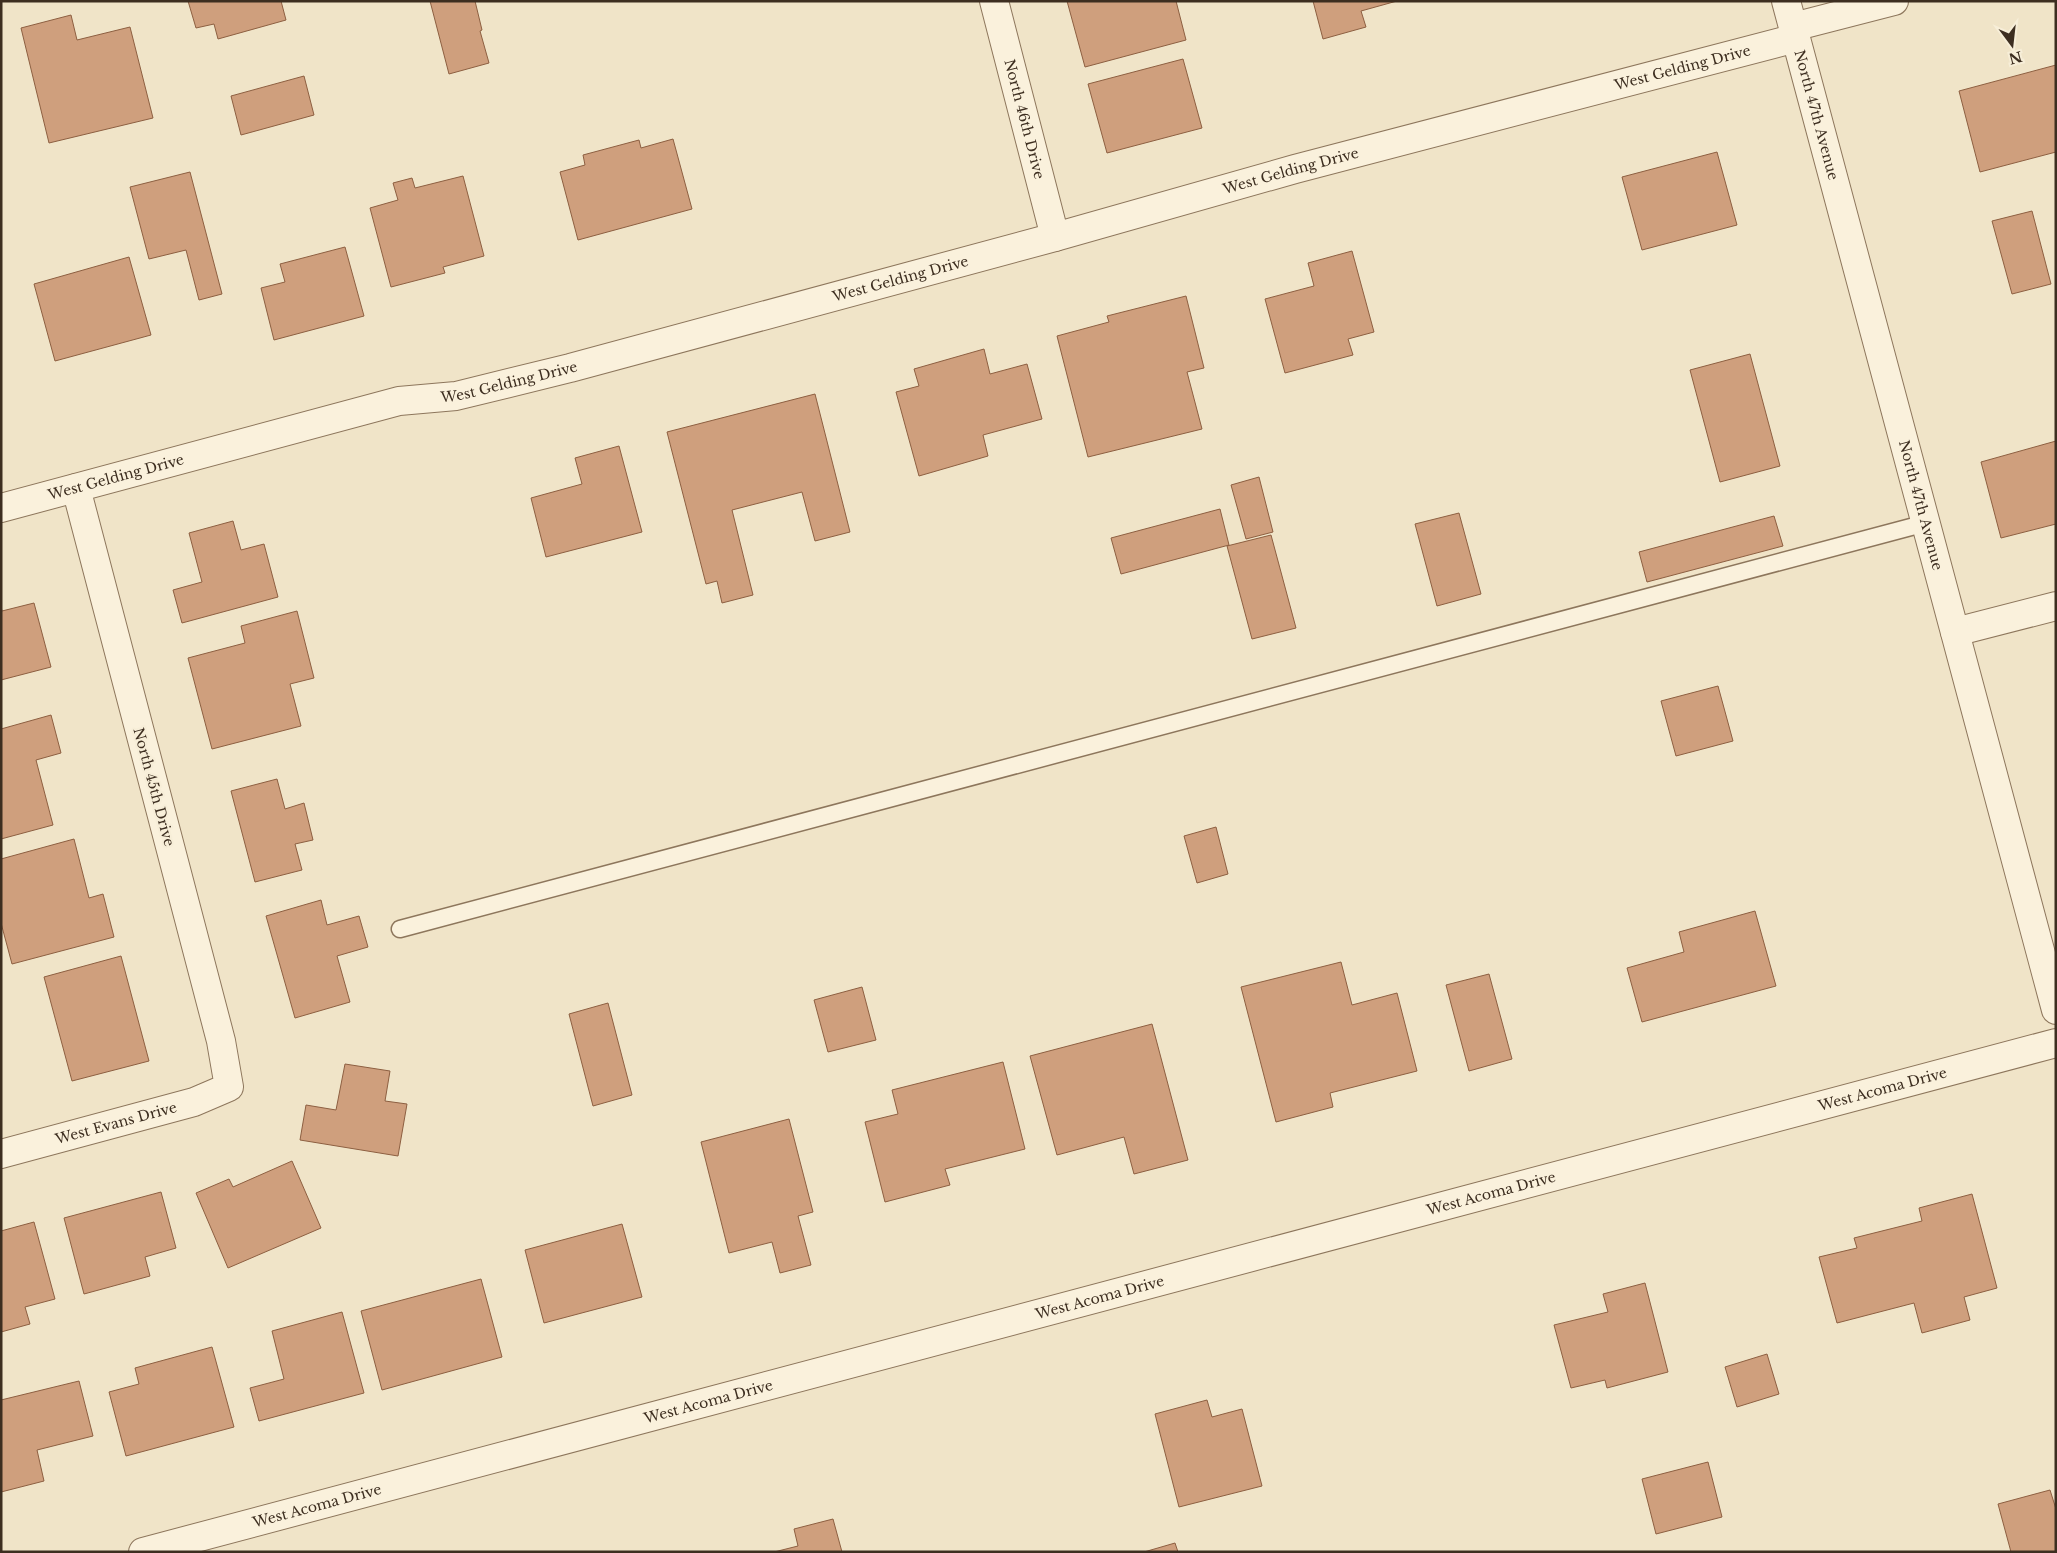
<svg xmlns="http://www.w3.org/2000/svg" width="2057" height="1553" font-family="'Libre Baskerville',serif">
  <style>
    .building { fill: #cf9f7d; stroke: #8d5f41 }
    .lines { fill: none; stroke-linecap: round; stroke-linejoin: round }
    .service-casing { stroke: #8d765c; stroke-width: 19 }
    .minor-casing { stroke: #8d765c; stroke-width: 30 }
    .tertiary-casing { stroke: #8d765c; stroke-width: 30 }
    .service { stroke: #faf1dc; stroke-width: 16 }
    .minor { stroke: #faf1dc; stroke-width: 28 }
    .tertiary { stroke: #faf1dc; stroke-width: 28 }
    .labels { text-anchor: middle; stroke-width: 4.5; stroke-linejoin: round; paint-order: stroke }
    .street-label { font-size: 14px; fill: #3d2e20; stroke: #f7eed8 }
  </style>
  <rect width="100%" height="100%" fill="#f0e4c8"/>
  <path class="building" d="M188,1h93l5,19 -68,19 -4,-15 -18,4z
    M430,1h45l7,29 -2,1 9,32 -40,11z
    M1067,1h109l10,39 -101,27z
    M1313,1h84l-36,10 5,16 -43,12z
    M71,15l6,25 53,-13 23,91 -104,25 -28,-115z
    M1183,59l19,69 -95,25 -19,-69z
    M2056,65v87l-76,20 -21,-81z
    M304,76l10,39 -73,20 -10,-39z
    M673,139l19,70 -114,31 -18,-68 25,-7 -2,-10 56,-15 2,8z
    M1717,152l20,73 -95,25 -20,-73z
    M190,172l32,122 -23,6 -13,-50 -37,9 -19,-72z
    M463,176l21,80 -41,11 2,6 -54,14 -21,-79 28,-8 -5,-17 19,-5 3,10z
    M2032,211l19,73 -39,10 -20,-73z
    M345,247l19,69 -90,24 -13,-52 24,-6 -5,-18z
    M1352,251l22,81 -26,7 5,16 -68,18 -20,-74 49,-13 -6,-23z
    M129,257l22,78 -96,26 -21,-77z
    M1186,296l18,72 -17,4 15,57 -114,28 -31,-121 52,-14 -2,-6z
    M984,349l6,25 37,-10 15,55 -59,16 5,21 -69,20 -23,-84 23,-6 -5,-17z
    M1750,354l30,112 -60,16 -30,-112z
    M815,394l35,138 -35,9 -13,-49 -70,18 21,85 -31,8 -5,-22 -11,3 -39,-152z
    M2056,441v83l-55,14 -20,-76z
    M619,446l23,86 -96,25 -15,-59 51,-14 -7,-26z
    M1259,477l14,55 -27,7 -15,-54z
    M1220,509l9,36 -108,29 -10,-36z
    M1459,513l22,81 -44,12 -22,-82z
    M1774,516l9,30 -136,36 -8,-30z
    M233,521l8,29 23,-6 14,53 -96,26 -9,-33 29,-8 -13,-49z
    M1271,535l25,93 -44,11 -25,-93z
    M34,603l17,64 -50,13v-73l1,4z
    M297,611l17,67 -24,6 11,42 -89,23 -24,-91 57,-15 -4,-17z
    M1718,686l15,55 -57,15 -15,-55z
    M51,715l10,38 -25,7 17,65 -52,14v-110z
    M277,779l8,30 19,-6 9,37 -18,4 7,26 -47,12 -24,-91z
    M1216,827l12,47 -31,9 -13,-47z
    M74,839l15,59 14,-4 11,43 -102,27 -11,-41v-64z
    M321,900l6,25 32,-9 9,31 -31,9 13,46 -55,16 -29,-102z
    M1755,911l21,75 -134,36 -15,-54 57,-16 -5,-20z
    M121,956l28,105 -77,20 -28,-104z
    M1341,962l11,43 45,-12 20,78 -87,22 3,14 -57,15 -35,-135z
    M1489,974l23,85 -43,12 -23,-86z
    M862,987l14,53 -48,12 -14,-52z
    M608,1003l24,92 -39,11 -24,-92z
    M1152,1024l36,136 -54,14 -10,-37 -67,18 -27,-99z
    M1003,1062l22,87 -80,20 5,16 -65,17 -20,-80 33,-8 -6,-24z
    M345,1064l45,7 -5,30 22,3 -9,52 -98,-16 6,-35 30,5z
    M789,1119l24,93 -15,4 13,49 -31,8 -8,-31 -43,11 -28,-111z
    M292,1161l29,67 -93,40 -32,-75 33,-14 4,8z
    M161,1192l15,56 -31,9 5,19 -66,18 -20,-76z
    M1972,1194l25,94 -33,9 6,23 -48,13 -8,-30 -77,20 -18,-66 38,-9 -3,-10 68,-17 -3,-13z
    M34,1222l21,77 -30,8 5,17 -29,8v-101z
    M622,1224l20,73 -98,26 -19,-73z
    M481,1279l21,78 -120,33 -21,-79z
    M1645,1283l23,89 -61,16 -2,-8 -34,8 -17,-63 54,-13 -5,-18z
    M342,1312l22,81 -105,28 -9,-33 34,-9 -12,-48z
    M212,1347l22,80 -108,29 -17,-64 30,-8 -4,-16z
    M1767,1354l12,40 -42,13 -12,-40z
    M79,1381l14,55 -56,14 7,31 -43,11v-92z
    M1207,1400l5,17 30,-8 20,77 -83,21 -24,-93z
    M1708,1462l14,55 -66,17 -14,-55z
    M2050,1490l6,19v43h-45l-13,-48z
    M833,1519l9,33h-68l24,-6 -4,-17z
    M1175,1543l3,9h-34z"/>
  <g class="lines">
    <g class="service-casing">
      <path id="service" d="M400,929l1526,-406"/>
    </g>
    <g class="minor-casing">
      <g id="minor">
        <path id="s1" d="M994,1l61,236"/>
        <path d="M1793,27l101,-26"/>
        <path id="s2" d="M1,508l398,-107 57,-5 114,-28 485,-131 240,-68 501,-131"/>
        <path d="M1955,632l101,-26"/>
        <path id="s3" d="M1,1154l193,-52 35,-15 -8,-46 -145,-553"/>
      </g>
    </g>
    <g class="tertiary-casing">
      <g id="tertiary">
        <path id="s4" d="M1786,1l270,1009"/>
        <path id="s5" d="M143,1552l1913,-509"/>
      </g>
    </g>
    <use href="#service" class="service"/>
    <use href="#minor" class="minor"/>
    <use href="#tertiary" class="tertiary"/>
  </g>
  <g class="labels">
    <g class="street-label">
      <text dy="5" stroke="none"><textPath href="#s2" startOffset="1739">West Gelding Drive</textPath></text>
      <text dy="5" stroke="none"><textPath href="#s4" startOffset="118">North 47th Avenue</textPath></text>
      <text dy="5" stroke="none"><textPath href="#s1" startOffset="122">North 46th Drive</textPath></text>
      <text dy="5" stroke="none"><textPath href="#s2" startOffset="1334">West Gelding Drive</textPath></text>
      <text dy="5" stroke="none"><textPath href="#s2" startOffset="929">West Gelding Drive</textPath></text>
      <text dy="5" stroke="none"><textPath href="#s2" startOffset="524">West Gelding Drive</textPath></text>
      <text dy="5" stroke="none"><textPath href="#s2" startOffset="119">West Gelding Drive</textPath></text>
      <text dy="5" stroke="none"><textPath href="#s4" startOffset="522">North 47th Avenue</textPath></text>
      <text transform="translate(154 787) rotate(75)" y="5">North 45th Drive</text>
      <text dy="5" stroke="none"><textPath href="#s5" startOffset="1800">West Acoma Drive</textPath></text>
      <text dy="5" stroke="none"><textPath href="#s3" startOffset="119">West Evans Drive</textPath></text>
      <text dy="5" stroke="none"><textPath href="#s5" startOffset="1395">West Acoma Drive</textPath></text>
      <text dy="5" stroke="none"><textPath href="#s5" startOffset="990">West Acoma Drive</textPath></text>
      <text dy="5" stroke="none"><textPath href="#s5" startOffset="585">West Acoma Drive</textPath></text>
      <text dy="5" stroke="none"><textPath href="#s5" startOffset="180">West Acoma Drive</textPath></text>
    </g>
  </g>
  <rect width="2057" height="1553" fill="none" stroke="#3d2e20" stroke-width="5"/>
  <g transform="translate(2012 45) rotate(165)" stroke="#f7eed8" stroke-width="4" paint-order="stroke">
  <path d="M0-4L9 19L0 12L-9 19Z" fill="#3d2e20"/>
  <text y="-8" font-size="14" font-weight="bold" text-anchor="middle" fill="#3d2e20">N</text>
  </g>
</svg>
